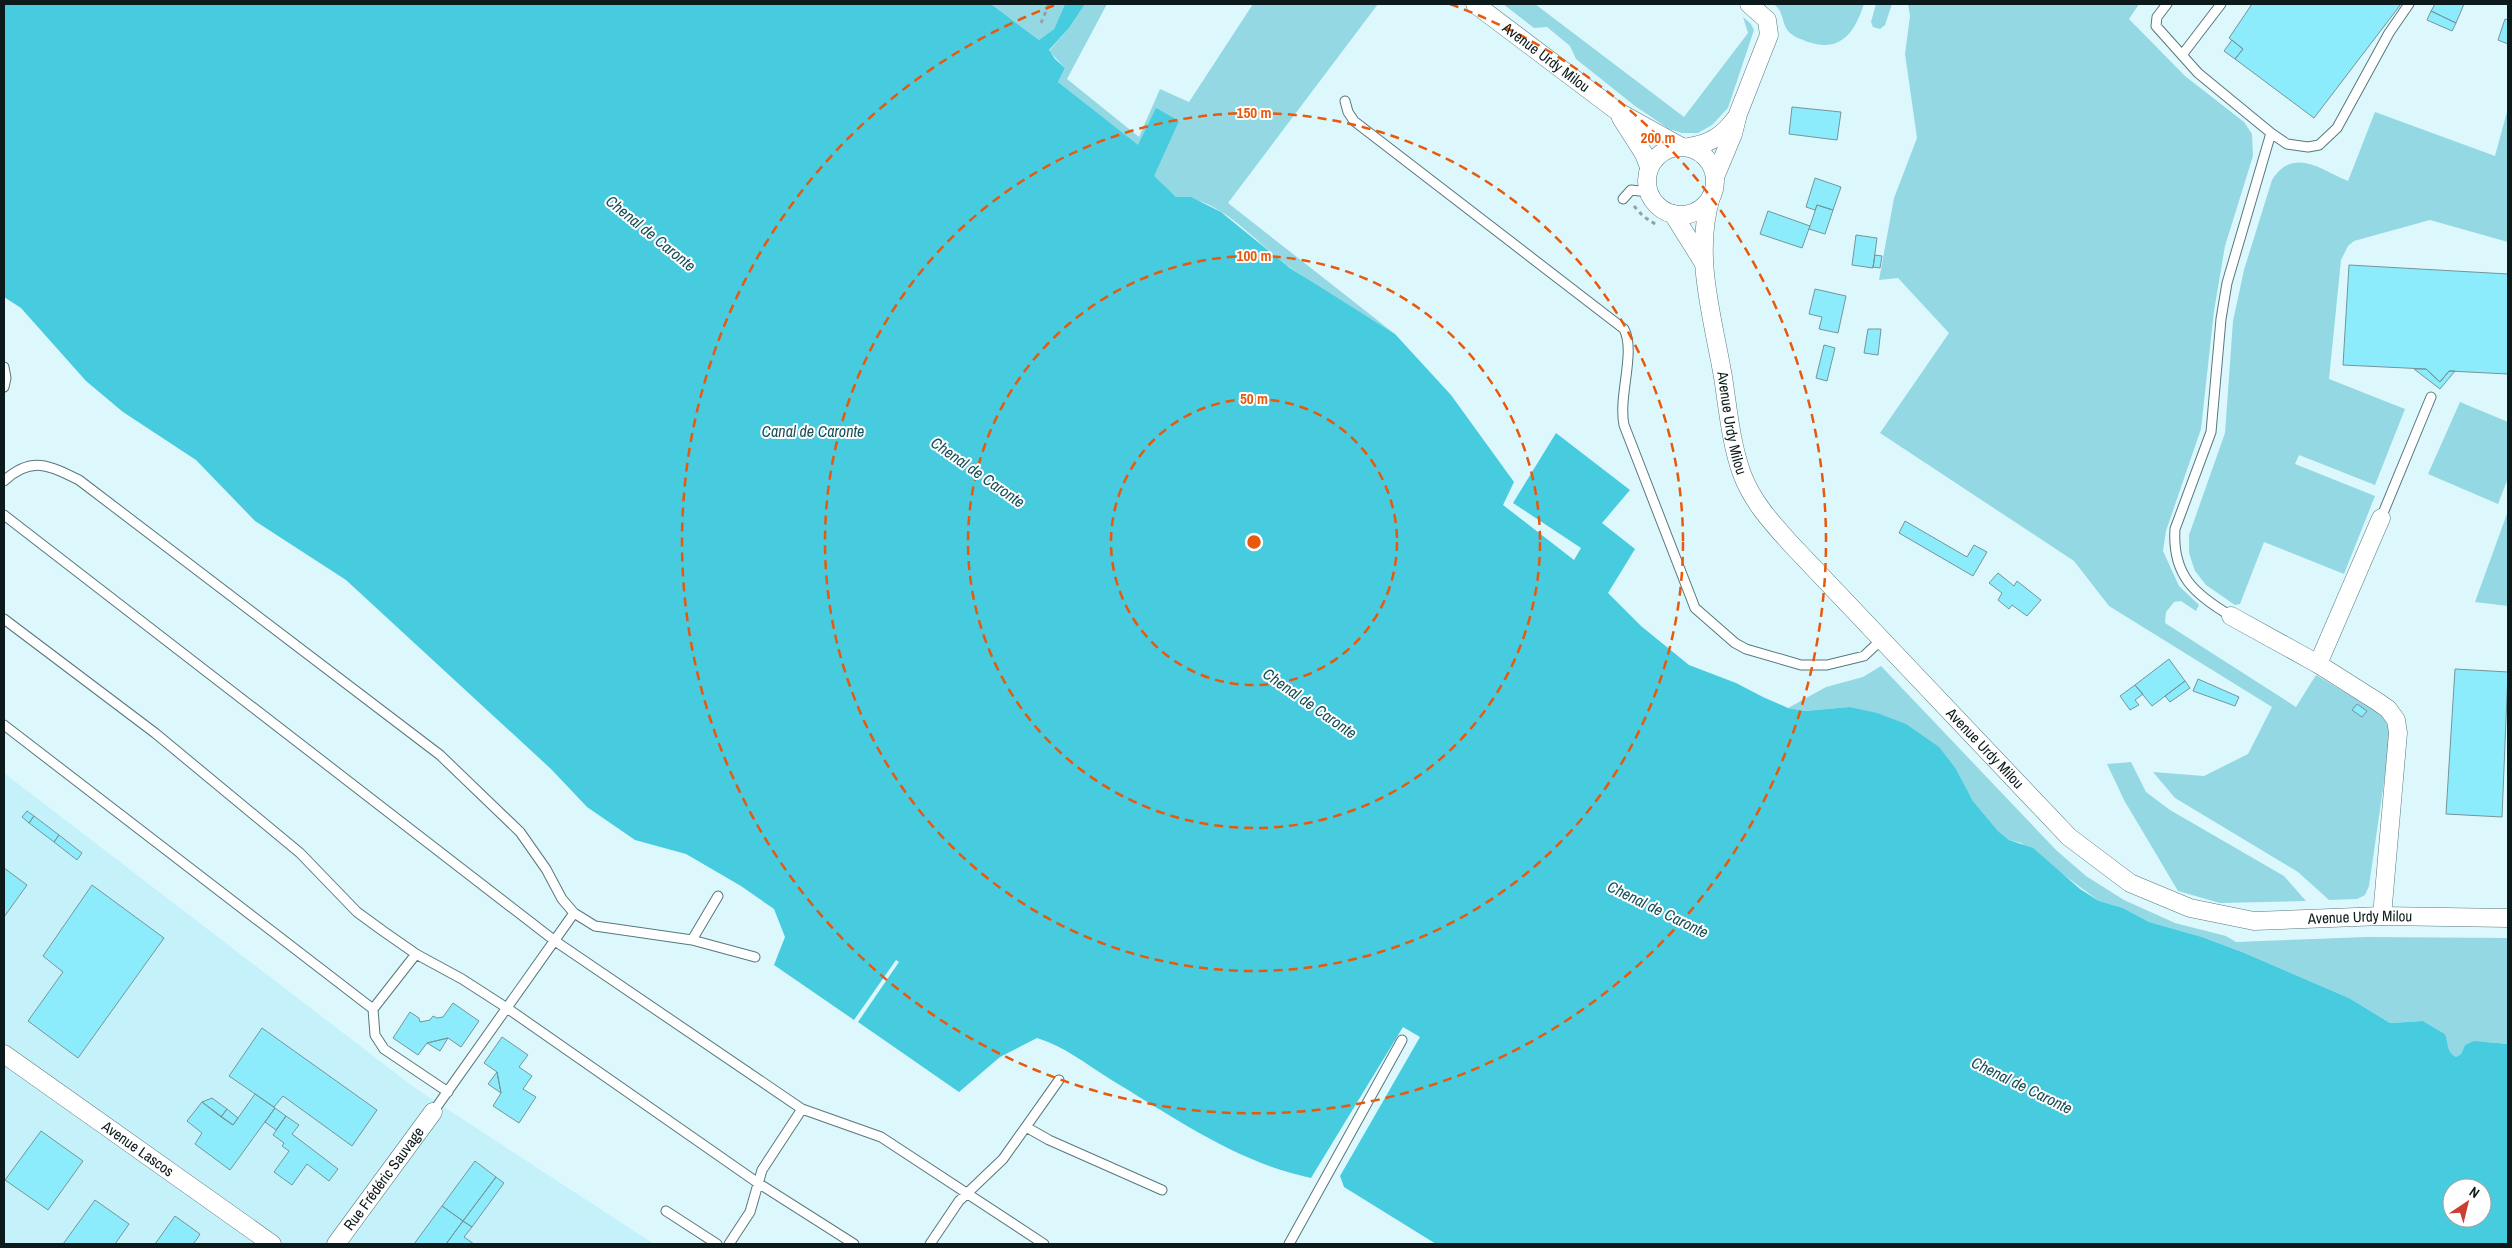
<svg xmlns="http://www.w3.org/2000/svg" width="2512" height="1248" font-family="'Archivo Narrow',sans-serif">
  <style>
    .built { fill: #c5f2fa }
    .green { fill: #94d8e4 }
    .water { fill: #46cbdf; fill-rule: evenodd }
    .building { fill: #8decfc; stroke: #74959b }
    .lines { fill: none; stroke-linecap: round; stroke-linejoin: round }
    .lane-casing { stroke: #58787d; stroke-width: 11 }
    .street-casing { stroke: #58787d; stroke-width: 19 }
    .path { stroke: #8ea5a8; stroke-width: 3; stroke-dasharray: 4 4; stroke-linecap: butt }
    .lane { stroke: #fff; stroke-width: 9 }
    .street { stroke: #fff; stroke-width: 18 }
    .ring { fill: none; stroke: #e8590c; stroke-width: 2.5; stroke-dasharray: 9 6 }
    .labels { text-anchor: middle; stroke-width: 4; stroke-linejoin: round; paint-order: stroke }
    .street-label { font-size: 15px; fill: #0d1a1c; stroke: #fff }
    .water-label { font-size: 16px; font-style: italic; fill: #174f58; stroke: #fff }
    .centre { fill: #e8590c; stroke: #fff; stroke-width: 2.5 }
    .ring-label { font-size: 15px; text-anchor: middle; font-weight: bold; fill: #e8590c; stroke: #fff; stroke-width: 4; stroke-linejoin: round; paint-order: stroke }
  </style>
  <rect width="100%" height="100%" fill="#dcf8fd"/>
  <path class="built" d="M4,773l411,315 239,156h-650z"/>
  <path class="green" d="M991,4h74l-11,25 -15,11z
    M1085,4h22l-40,75 72,58 21,-48 29,13 64,-98h125l-150,199 167,131c-35,-22 -70,-42 -104,-66 -35,-24 -69,-71 -115,-71l-23,-21 26,-56 -41,26 -80,-64 7,-14 -16,-17 20,-23z
    M1503,4h32l149,113 64,-84 -5,-16 8,7 3,6 -26,78 -16,17 -14,8h-16l-13,-4 -34,-23 -59,-47 -6,-13 -23,-19 -13,1z
    M1773,4h91c-9,28 -23,49 -56,38 -7,-3 -15,-5 -20,-11 -7,-9 -4,-21 -15,-27z
    M1876,4h16l-7,21 -5,4 -7,-2 -2,-5z
    M1908,4h231l-10,15 56,57 59,46 8,12 1,22 -28,90 -11,65 -13,118 -35,102 -3,20 16,35 20,19 -3,6 -15,-10 -7,1 -8,10 -1,11 131,84 20,-32 58,35 10,8 7,15 -22,153 -4,9 -8,4 -28,1 -31,-28 -123,-74 -22,-26 51,4 44,-22 24,-47 -163,-101 -35,-45 -194,-128 69,-100 -51,-55 -19,2 15,-82 23,-60 -12,-84 5,-38z
    M2508,108v134l-78,-22 -76,21 -6,5 -7,14 -12,119 76,30 -30,76 -76,-30 -4,9 80,32 -31,78 -80,-32 -24,62 -5,1 -29,-20 -11,-14 -6,-18v-18l36,-102 8,-112 11,-51 28,-90c22,-34 49,-10 76,1l27,-69 120,44z
    M2460,402l48,20v56l-10,26 -70,-30z
    M2508,511v95l-33,-4z
    M1881,666l175,184 30,26 38,24 51,23 51,13 10,6 131,-5 141,1v106l-23,-2 -20,3 -4,9 -5,3c-10,-6 -7,-13 -11,-23l-22,-13 -33,2 -41,-25 -107,-46 -40,-15 -53,-15 -26,-14 -24,-7 -78,-58 -12,-3 -11,-9 -25,-30 -17,-32 -107,-62 -44,4 -17,-3 38,-21 37,-10z
    M2131,762l15,30 24,18 114,66 22,25 -86,2 -42,-12 -54,-91 -17,-36z"/>
  <path class="water" d="M4,4h987l48,36 15,-11 11,-25h20l-16,24 -20,22 6,9 10,9 -7,14 80,63 18,-37 23,13 -25,55 22,21h15l30,15 69,56 105,66 56,61 63,87 -11,23 71,55 7,-12 -68,-45 43,-70 74,57 -28,33 33,26 -27,44 33,33 48,39 47,18 27,14 25,11 17,3 44,-4 28,6 29,11 33,23 17,22 17,32 25,30 11,9 24,8 47,41 19,12 24,7 26,14 53,15 40,15 107,46 41,25 33,-2 22,13c4,10 1,17 11,23l5,-3 4,-9 9,-4 34,3v200h-1072l-92,-57 -4,-11 80,-139 -17,-10 -92,151c-73,-15 -138,-61 -201,-99 -24,-15 -46,-33 -73,-41l-37,19 -41,35 -101,-70 41,-60 -3,-2 -42,60 -80,-55 11,-28 -11,-28 -33,-23 -55,-32 -51,-14 -48,-33 -36,-38 -205,-189 -91,-59 -59,-61 -73,-48 -37,-31 -65,-73 -17,-11zM2452,1188h30v30h-30z"/>
  <path class="building" d="M2252,4h149l-87,114 -79,-59 8,-10 -14,-11z
    M2435,4h29l-8,19 -25,-12z
    M2431,11l25,12 -4,8 -25,-11z
    M2505,19l3,1v24l-10,-4z
    M2232,40l11,9 -8,10 -11,-8z
    M1792,107l49,5 -4,28 -48,-6z
    M1815,178l26,9 -8,23 -16,-5 -2,5 -9,-3z
    M1817,205l16,5 -8,24 -16,-5z
    M1768,211l42,15 -8,22 -42,-14z
    M1856,235l21,3 -4,30 -21,-3z
    M1875,255l7,1 -2,12 -7,-1z
    M2349,265l159,9v100l-59,-3 -9,11 -14,-13 -83,-4z
    M1815,289l31,7 -8,37 -19,-4 3,-12 -13,-3z
    M1868,329h13l-3,26 -14,-2z
    M1824,345l11,3 -8,33 -11,-3z
    M2414,369h12l14,13 9,-11h6l-15,18z
    M1905,521l62,36 7,-12 13,7 -14,24 -74,-43z
    M1998,573l16,13 3,-5 24,19 -14,16 -15,-11 -3,4 -11,-9 4,-7 -13,-10z
    M2169,659l16,22 -33,25 -17,-21z
    M2455,669l53,3 -6,145 -56,-3z
    M2198,679l41,18 -4,9 -42,-15z
    M2185,681l5,7 -20,14 -5,-6z
    M2135,685l8,9 -8,6 4,5 -9,5 -10,-14z
    M2357,704l10,7 -5,6 -10,-7z
    M27,811l7,5 -5,7 -7,-6z
    M34,816l25,19 -5,7 -25,-19z
    M59,835l23,18 -5,7 -23,-18z
    M4,868l23,17 -23,32z
    M92,885l72,53 -86,120 -50,-37 35,-49 -20,-16z
    M453,1003l26,18 -18,26 -13,-9 -21,5 -9,12 -25,-17 17,-26 9,6 1,4 10,-2 3,-4 4,2 6,-1z
    M262,1028l115,82 -25,36 -69,-50 -9,11 -45,-31z
    M502,1037l26,18 -9,12 13,9 -9,13 13,8 -17,26 -26,-17 8,-13 -4,-21 -13,-9z
    M448,1038l-8,13 -13,-8z
    M497,1072l4,21 -13,-9z
    M255,1094l20,14 -45,62 -35,-26 7,-11 -15,-12 15,-19 31,23z
    M212,1098l15,11 -6,8 -19,-15z
    M275,1108l11,8 -10,14 -11,-8z
    M227,1109l11,9 -5,7 -12,-8z
    M286,1116l13,9 -7,9 46,35 -9,12 -22,-17 -15,21 -18,-13 15,-21 -7,-5 2,-3 -11,-8z
    M41,1131l42,30 -35,49 -43,-30z
    M475,1161l21,16 -33,44 -21,-15z
    M496,1177l8,6 -32,44 -9,-6z
    M95,1200l34,24 -14,20h-52z
    M442,1206l21,15 -17,23h-32z
    M175,1216l25,18 -3,5 -4,5h-38z
    M463,1221l9,6 -8,10 10,7h-28z"/>
  <g class="lines">
    <g class="lane-casing">
      <path id="lane" d="M2167,4l-10,13 -1,9 42,47 73,60 16,11 21,3 11,-2 18,-17 52,-95 20,-29
        M2182,55l39,-51
        M1345,101l3,11 6,9 270,208c12,23 -6,67 0,96l71,183 40,35 11,6 55,16h26l37,-9 17,-16
        M1623,199l8,-9 18,2
        M4,367l2,11 -2,9
        M4,481c27,-25 45,-16 75,-1l361,275 80,77 26,37 16,30 12,14
        M4,515l551,426 247,168 79,28 163,107
        M2381,518l50,-121
        M2231,616c-37,-22 -59,-41 -56,-87l36,-97 10,-113 6,-36 44,-150
        M4,619l151,114 145,120 57,59 26,19 33,23 46,25 45,29 251,175 96,61
        M4,725l369,284 43,-55
        M692,940l63,17
        M373,1009l2,26 9,14 64,43
        M433,1112l141,-199 21,13 97,14 26,-44
        M1026,1127l23,13 113,50
        M666,1211l51,33
        M729,1244l21,-32 12,-42 40,-61
        M930,1244l29,-43 44,-42 56,-79
        M1289,1244l113,-204"/>
    </g>
    <g class="street-casing">
      <g id="street">
        <path id="s1" d="M1475,4l142,107 63,35"/>
        <path d="M1621,118l23,36 5,13"/>
        <circle cx="1681" cy="181" r="34"/>
        <path d="M1689,147c20,-3 34,-11 46,-28"/>
        <path d="M1715,177l18,-43 5,-20 31,-79 -2,-15 -18,-16"/>
        <path id="s2" d="M1711,197c-18,59 2,121 12,180 5,32 8,67 19,97 10,27 29,48 48,69l279,294 61,46 60,25 64,13 128,-5 126,2"/>
        <path d="M1673,214l30,48"/>
        <path d="M2231,616l87,48 60,38 10,7 8,11 2,13 -16,183"/>
        <path d="M2318,664l63,-146"/>
        <path id="s3" d="M4,1054l268,190"/>
        <path id="s4" d="M336,1244l97,-132"/>
      </g>
    </g>
    <path class="path" d="M1041,23l8,-19
      M1634,206l9,10 15,10"/>
    <use href="#lane" class="lane"/>
    <use href="#street" class="street"/>
  </g>
  <g class="ring">
    <circle cx="1254" cy="542" r="143"/>
    <circle cx="1254" cy="542" r="286"/>
    <circle cx="1254" cy="542" r="429"/>
    <path d="M1450 4A572 572 0 1 1 1058 4"/>
  </g>
  <g class="labels">
    <g class="street-label">
      <text dy="5" stroke="none"><textPath href="#s1" startOffset="89">Avenue Urdy Milou</textPath></text>
      <text dy="5" stroke="none"><textPath href="#s2" startOffset="229">Avenue Urdy Milou</textPath></text>
      <text dy="5" stroke="none"><textPath href="#s2" startOffset="649">Avenue Urdy Milou</textPath></text>
      <text dy="5" stroke="none"><textPath href="#s2" startOffset="1084">Avenue Urdy Milou</textPath></text>
      <text dy="5" stroke="none"><textPath href="#s3" startOffset="164">Avenue Lascos</textPath></text>
      <text dy="5" stroke="none"><textPath href="#s4" startOffset="81">Rue Frédéric Sauvage</textPath></text>
    </g>
    <g class="water-label">
      <text transform="translate(651 233) rotate(39)" y="6">Chenal de Caronte</text>
      <text x="813" y="437">Canal de Caronte</text>
      <text transform="translate(978 472) rotate(35)" y="6">Chenal de Caronte</text>
      <text transform="translate(1310 703) rotate(35)" y="6">Chenal de Caronte</text>
      <text transform="translate(1658 909) rotate(26)" y="6">Chenal de Caronte</text>
      <text transform="translate(2022 1085) rotate(26)" y="6">Chenal de Caronte</text>
    </g>
  </g>
  <circle cx="1254" cy="542" r="8" class="centre"/>
  <g class="ring-label">
    <text x="1254" y="118">150 m</text>
    <text x="1658" y="143">200 m</text>
    <text x="1254" y="261">100 m</text>
    <text x="1254" y="404">50 m</text>
  </g>
  <rect width="2512" height="1248" fill="none" stroke="#0d1a1c" stroke-width="10"/>
  <g transform="translate(2467 1203) rotate(35)"><circle r="24" fill="#ffffff" stroke="#9ea3a4"/>
  <path d="M0-4L9 19L0 12L-9 19Z" fill="#cc3f30"/>
  <text y="-8" font-size="14" font-weight="bold" text-anchor="middle" fill="#0d1a1c">N</text>
  </g>
</svg>
